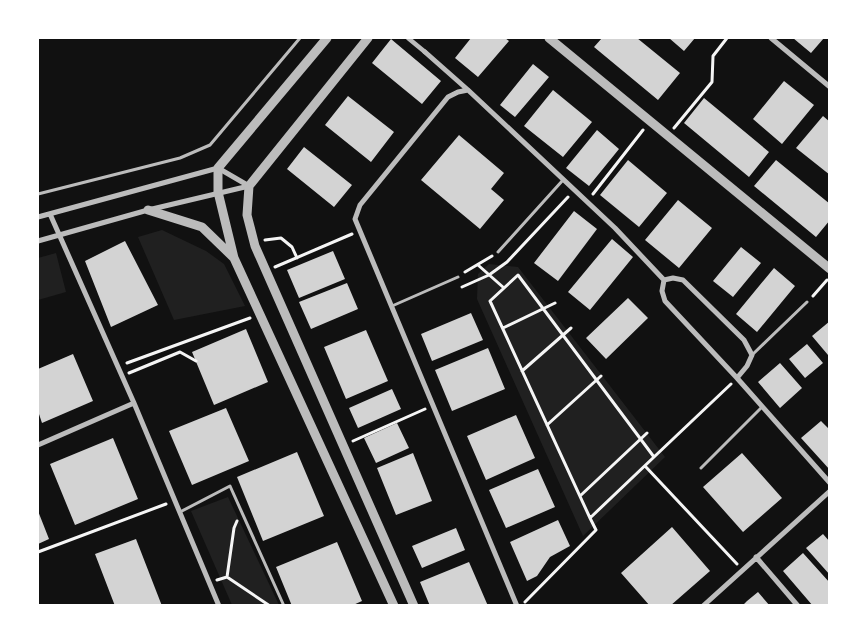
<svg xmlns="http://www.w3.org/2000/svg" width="867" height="643" font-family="Helvetica,sans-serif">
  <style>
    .green { fill: #202020 }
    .building { fill: #d3d3d3 }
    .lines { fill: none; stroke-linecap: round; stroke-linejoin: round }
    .path { stroke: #f5f5f5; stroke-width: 3 }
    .service { stroke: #bcbcbc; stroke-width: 3 }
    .pedestrian { stroke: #bcbcbc; stroke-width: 4.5 }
    .minor { stroke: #bcbcbc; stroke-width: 5 }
    .tertiary { stroke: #bcbcbc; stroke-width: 9 }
  </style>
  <rect width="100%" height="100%" fill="#111"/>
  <path class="green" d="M162,230l44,21 18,13 21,42 -71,14 -36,-83z
    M56,253l10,39 -28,8v-42z
    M489,264l29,3 147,190 -82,79 -106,-237 1,-25z
    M228,497l51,108h-47l-41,-94z"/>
  <path class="building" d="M471,38h34l4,3 -31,36 -23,-19z
    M602,38h35l43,35 -22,27 -64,-53z
    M669,38h26l-11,13z
    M793,38h31l-13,15z
    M391,39l50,42 -19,23 -50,-41z
    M533,64l16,13 -34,40 -15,-12z
    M784,81l30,24 -32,39 -29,-25z
    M553,90l39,32 -29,35 -39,-31z
    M348,96l46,36 -23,30 -46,-37z
    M704,98l65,54 -20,25 -65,-54z
    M823,116l7,6v53l-34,-27z
    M597,130l22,19 -30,37 -23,-18z
    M459,135l45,38 -13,16 13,11 -24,29 -59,-49z
    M304,147l48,38 -18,22 -47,-38z
    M628,160l39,33 -28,34 -39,-32z
    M776,160l54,44v16l-14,17 -62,-51z
    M678,200l34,28 -33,40 -34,-28z
    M574,211l23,18 -39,52 -24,-18z
    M612,239l21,18 -43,53 -22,-18z
    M125,241l33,64 -47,22 -26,-66z
    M741,247l20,16 -28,34 -20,-16z
    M333,251l12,28 -46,19 -12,-28z
    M774,268l21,18 -38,46 -21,-18z
    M347,283l11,26 -47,20 -12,-27z
    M628,298l20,20 -42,41 -20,-21z
    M471,313l12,27 -51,21 -11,-27z
    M830,321v33l-2,1 -16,-19z
    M246,329l22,53 -54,23 -22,-53z
    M366,330l22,51 -42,18 -22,-52z
    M807,344l16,19 -18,15 -16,-19z
    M488,348l17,41 -53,22 -17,-41z
    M73,354l20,47 -51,22 -4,-12v-42z
    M780,363l22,25 -22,20 -22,-26z
    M392,389l9,20 -43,19 -9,-20z
    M226,408l23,53 -57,24 -23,-54z
    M516,415l19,43 -49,22 -19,-44z
    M821,421l9,9v40l-29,-32z
    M397,423l12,25 -33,15 -12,-25z
    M113,438l25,61 -63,26 -25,-61z
    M297,452l27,64 -61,25 -26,-64z
    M413,453l19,48 -36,14 -19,-47z
    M742,453l40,45 -39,34 -40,-45z
    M538,469l17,38 -49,21 -17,-38z
    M38,511l11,28 -11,5z
    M558,520l12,26 -20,11 -13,19 -10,5 -17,-39z
    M672,527l38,44 -40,35h-20l-29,-33z
    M456,528l9,22 -43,18 -10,-22z
    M823,534l7,8v33l-24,-27z
    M136,539l19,49 7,18h-47l-20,-52z
    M337,542l25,59 -11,5h-59l-16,-39z
    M803,553l27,30v23h-17l-30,-35z
    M469,562l19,44h-58l-10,-24z
    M758,592l12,14h-28l5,-5z"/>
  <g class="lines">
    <path class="path" d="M674,128l38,-46 1,-26 14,-18
      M593,194l50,-64
      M265,240l16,-2 11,9 5,11
      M478,265l26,23
      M275,267l77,-33
      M465,272l27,-16
      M462,287l27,-12 18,-13 61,-65
      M813,296l14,-16
      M503,328l52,-25
      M127,363l123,-45
      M522,371l49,-43
      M129,373l51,-21 16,9
      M547,425l54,-49
      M353,441l72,-32
      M654,457l77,-73
      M645,466l92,98
      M580,496l67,-63
      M38,552l128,-48
      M227,577l7,-49 3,-7
      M217,580l10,-3 43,29
      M525,602l71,-72 -6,-12 -100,-217 28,-26 136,182 -64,61"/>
    <path class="service" d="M38,194l142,-36 30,-13 90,-107
      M498,252l65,-72
      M392,306l66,-29
      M752,355l55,-53
      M701,468l61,-61
      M180,512l50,-26 54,120"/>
    <path class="pedestrian" d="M408,38l17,14"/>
    <path class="minor" d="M771,38l59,49
      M425,52l43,38 147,138 49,52
      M468,90l-10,2 -10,5 -88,108 -5,14 162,387
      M50,214l84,189 85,203
      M38,217l180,-49 31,18
      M38,241l110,-31 101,-24
      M664,280l-2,11 3,10 72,77 93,105
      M664,280l9,-2 10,2 61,60 8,15 -5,11 -10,12
      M38,445l96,-42
      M756,557l42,49
      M703,606l127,-115"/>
    <path class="tertiary" d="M327,38l-109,130v24l16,66 160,348
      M368,38l-119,148 -2,29 8,31 159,360
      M549,38l281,231
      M148,210l54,17 32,31"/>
  </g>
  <rect width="867" height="643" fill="none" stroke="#ffffff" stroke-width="78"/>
</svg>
